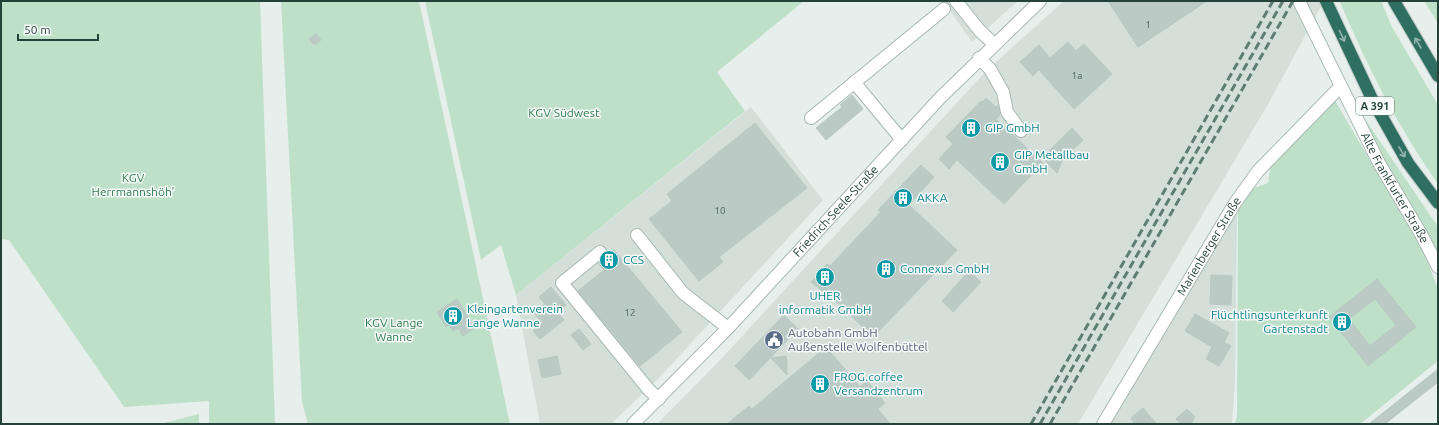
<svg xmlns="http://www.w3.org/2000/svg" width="1439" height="425" font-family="Ubuntu,sans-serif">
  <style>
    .built { fill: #d4dfda }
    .green { fill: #bfe0c8 }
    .building { fill: #bbcac4; stroke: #b8c9c2; fill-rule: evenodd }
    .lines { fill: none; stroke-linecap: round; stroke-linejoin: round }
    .minor-casing { stroke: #a8b8b2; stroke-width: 14 }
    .highway-casing { stroke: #c2cac8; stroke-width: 14 }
    .minor { stroke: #fff; stroke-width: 12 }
    .highway { stroke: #2f6f62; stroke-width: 12 }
    .rail { stroke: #5f7d75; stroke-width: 3; stroke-dasharray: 8 4; stroke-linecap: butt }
    .oneway { stroke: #93b5ae }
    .labels { text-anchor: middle; stroke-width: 3; stroke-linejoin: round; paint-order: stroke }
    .number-label { font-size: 10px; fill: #4a645c }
    .shield { fill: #f7fbf9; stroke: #637a73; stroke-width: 1 }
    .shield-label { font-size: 11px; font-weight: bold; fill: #24423a }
    .park-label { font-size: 12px; fill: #2d7a4b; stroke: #f7fbf9 }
    .culture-label { font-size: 12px; fill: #0d838f; stroke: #f7fbf9; text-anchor: start }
    .street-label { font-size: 12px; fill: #24423a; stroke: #f7fbf9 }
    .service-label { font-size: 12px; fill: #4e5e75; stroke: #f7fbf9; text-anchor: start }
  </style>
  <rect width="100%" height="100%" fill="#e6efeb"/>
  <path class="built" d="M943,1h75l-46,41z
    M1064,1h260l-57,105 -189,318h-421l65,-66 264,-287z
    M751,107l72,93 -166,180 -46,44h-71l-24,-129z
    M1237,214l-2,169 -3,41h-122l121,-205z"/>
  <path class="green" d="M1,1h259l15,423h-66v-23l-85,6 -115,-167 -8,-1z
    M281,1h138l91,423h-202l-6,-22z
    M425,1h379l-87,71 28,39 -229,184 -15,-50 -20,15z
    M1381,1l11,26 46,78v79c-40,-57 -71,-118 -98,-182z
    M1424,1h14v22z
    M1333,97l92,158 13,34v72l-78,63h-125l2,-8 1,-212 11,-14 19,-7 3,-19z
    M1367,122l71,105v26l-56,-95 -17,-35z
    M199,414v10h-39z"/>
  <path class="building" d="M1108,1h99l-69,46z
    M316,34l5,6 -7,5 -5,-6z
    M1068,42l8,9 8,-7 28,30 -38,35 -35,-39 -6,6 -13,-14 19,-17 11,13z
    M852,95l11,14 -37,31 -10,-12 26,-21 -2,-2z
    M986,98l10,9 2,-1 2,9 -4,4 47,44 -39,41 -47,-44 -8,9 -10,-10 14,-15 -7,-7 35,-36 1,1z
    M755,123l52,65 -88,69 4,5 -24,19 -50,-62 23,-18 -5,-7z
    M1072,128l11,12 -20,19 -6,14 -15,-15z
    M921,165l13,12 -25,28 48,45 -84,87 -49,-47 -2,1 -11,-9 16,-18 3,2 51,-54 -3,-2z
    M614,250l68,82 -42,34 -62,-75 26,-21 -6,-7z
    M969,271l12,11 -28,30 -11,-11z
    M1211,275l21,1 -1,29 -21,-1z
    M1377,279l39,48 -48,39 -39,-49zM1375,299l21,26 -26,21 -21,-27z
    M551,287l15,18 -9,7 7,8 -24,19 -7,-8 10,-8 -9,-10 11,-9 -6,-7z
    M457,299l18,29 -12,8 -5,-8 -5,3 -4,-6 -3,2 -9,-15z
    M1195,314l34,19 -5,9 7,4 -12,20 -13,-7 6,-12 -27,-16z
    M784,315l14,14 -49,51 -14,-14z
    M579,329l12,15 -8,6 -12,-15z
    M826,347l34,40 7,-6 18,22 -7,6 12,15h-163l22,-18 3,3z
    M557,356l4,18 -19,4 -4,-18z
    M786,356l1,6v13l-16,-17z
    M1438,369v13l-53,42h-16z
    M1143,408l5,6 9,10h-22l-4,-6z
    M1187,409l8,8 -4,7h-10l-5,-5z"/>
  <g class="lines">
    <g class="minor-casing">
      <g id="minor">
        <path d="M956,1l24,30 14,13"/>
        <path id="s1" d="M1299,1l80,162 42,71 17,33"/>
        <path d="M979,58l11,11 13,23 4,20 14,19"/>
        <path d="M854,82l48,58"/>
        <path d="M811,118l133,-109"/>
        <path d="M637,235l46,58 45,35"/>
        <path d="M600,252l-38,31 87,107 10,9"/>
        <path id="s2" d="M633,424l97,-98 210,-228 100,-97"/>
        <path id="s3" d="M1103,424l132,-221 23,-32 82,-84"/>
      </g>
    </g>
    <g class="highway-casing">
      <path id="highway" d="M1326,1l47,100 35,62 30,40
        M1394,1l44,75"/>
    </g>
    <use href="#minor" class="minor"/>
    <use href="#highway" class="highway"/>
    <path class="rail" d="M1031,424l242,-423
      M1040,424l243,-423
      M1050,424l243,-423"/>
  </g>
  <defs><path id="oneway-shaft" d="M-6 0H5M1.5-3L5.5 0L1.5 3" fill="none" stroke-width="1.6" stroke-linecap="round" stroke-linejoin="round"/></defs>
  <g class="oneway">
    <use href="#oneway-shaft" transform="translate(1342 36) rotate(65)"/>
    <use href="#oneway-shaft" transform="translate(1418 43) rotate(-121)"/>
    <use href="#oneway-shaft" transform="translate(1402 152) rotate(60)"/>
  </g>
  <defs>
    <g id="building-disc" transform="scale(1)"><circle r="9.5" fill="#0f9aa8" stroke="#f7fbf9"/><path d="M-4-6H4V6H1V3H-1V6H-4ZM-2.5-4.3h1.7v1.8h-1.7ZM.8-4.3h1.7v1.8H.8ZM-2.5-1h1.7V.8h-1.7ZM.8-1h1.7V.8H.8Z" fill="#fff"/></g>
    <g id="civic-disc" transform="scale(1)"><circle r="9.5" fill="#5c6f8a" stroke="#f7fbf9"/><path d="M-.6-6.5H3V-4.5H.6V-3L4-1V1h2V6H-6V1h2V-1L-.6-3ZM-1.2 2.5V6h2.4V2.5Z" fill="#fff"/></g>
  </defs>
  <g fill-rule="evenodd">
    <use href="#building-disc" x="971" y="128"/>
    <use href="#building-disc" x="1000" y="162"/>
    <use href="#building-disc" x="903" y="198"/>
    <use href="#building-disc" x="609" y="260"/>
    <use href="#building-disc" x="886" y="269"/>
    <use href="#building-disc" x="825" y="277"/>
    <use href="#building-disc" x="453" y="316"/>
    <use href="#building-disc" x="1342" y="322"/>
    <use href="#civic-disc" x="774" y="340"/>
    <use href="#building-disc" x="820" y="384"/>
  </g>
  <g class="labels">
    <g class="number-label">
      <text x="1148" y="28">1</text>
      <text x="1077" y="79">1a</text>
      <text x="720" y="214">10</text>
      <text x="630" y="316">12</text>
    </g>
    <rect class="shield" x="1356" y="97" width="38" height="18" rx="3"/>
    <g class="shield-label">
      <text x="1375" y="110">A 391</text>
    </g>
    <g class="park-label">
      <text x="564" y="117">KGV Südwest</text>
      <text x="133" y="182">KGV<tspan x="133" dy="14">Herrmannshöh'</tspan></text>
      <text x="394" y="327">KGV Lange<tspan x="394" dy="14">Wanne</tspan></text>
    </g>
    <g class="culture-label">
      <text x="985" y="132">GIP GmbH</text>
      <text x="1014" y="159">GIP Metallbau<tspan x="1014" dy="14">GmbH</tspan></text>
      <text x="917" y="202">AKKA</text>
      <text x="623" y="264">CCS</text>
      <text x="900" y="273">Connexus GmbH</text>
      <text x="825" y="300" text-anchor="middle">UHER<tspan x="825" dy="14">informatik GmbH</tspan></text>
      <text x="467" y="313">Kleingartenverein<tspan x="467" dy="14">Lange Wanne</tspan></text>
      <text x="1328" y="319" text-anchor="end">Flüchtlingsunterkunft<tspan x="1328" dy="14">Gartenstadt</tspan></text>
      <text x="834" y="381">FROG.coffee<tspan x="834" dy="14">Versandzentrum</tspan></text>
    </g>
    <g class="street-label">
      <text dy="4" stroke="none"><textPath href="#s1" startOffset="210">Alte Frankfurter Straße</textPath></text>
      <text dy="4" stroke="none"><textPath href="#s2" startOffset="294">Friedrich-Seele-Straße</textPath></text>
      <text dy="4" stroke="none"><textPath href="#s3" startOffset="207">Marienberger Straße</textPath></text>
    </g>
    <g class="service-label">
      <text x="788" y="337">Autobahn GmbH<tspan x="788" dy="14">Außenstelle Wolfenbüttel</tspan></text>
    </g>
  </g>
  <rect width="1439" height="425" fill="none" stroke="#24423a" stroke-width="4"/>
  <path d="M18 34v6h80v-6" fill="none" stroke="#24423a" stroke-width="2"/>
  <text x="24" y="34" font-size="12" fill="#24423a" stroke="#f7fbf9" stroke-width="3" paint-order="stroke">50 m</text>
</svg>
